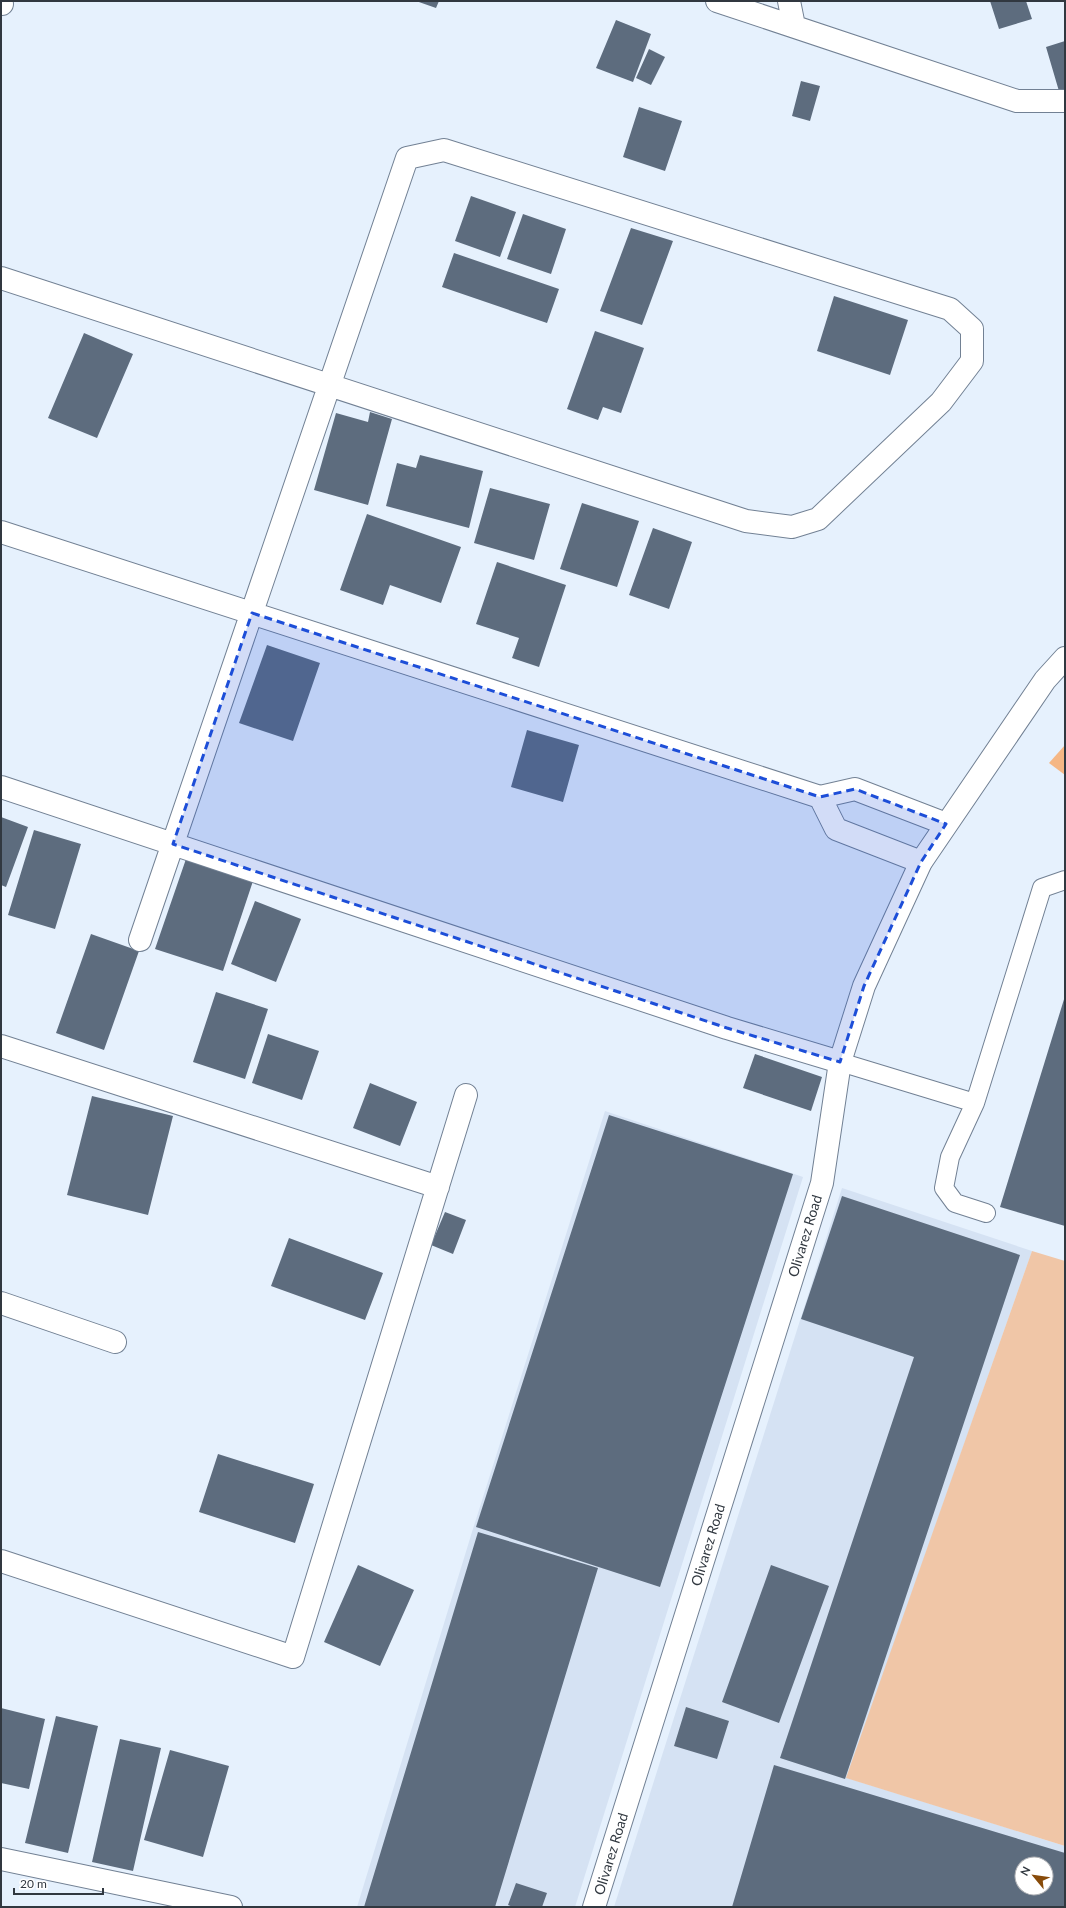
<svg xmlns="http://www.w3.org/2000/svg" width="1066" height="1908" font-family="Lato,sans-serif">
  <style>
    .built { fill: #d5e2f3; fill-rule: evenodd }
    .green { fill: #f0c6a7 }
    .water { fill: #f5b785 }
    .building { fill: #5d6c7e; fill-rule: evenodd }
    .lines { fill: none; stroke-linecap: round; stroke-linejoin: round }
    .lane-casing { stroke: #728194; stroke-width: 20 }
    .street-casing { stroke: #728194; stroke-width: 24 }
    .secondary-casing { stroke: #728194; stroke-width: 24 }
    .lane { stroke: #fff; stroke-width: 18 }
    .street { stroke: #fff; stroke-width: 22 }
    .secondary { stroke: #fff; stroke-width: 22 }
    .marked { fill: #1d4ed8; fill-opacity: 0.2; stroke: #1d4ed8; stroke-width: 3; stroke-dasharray: 8 5; stroke-linejoin: round }
    .labels { text-anchor: middle; stroke-width: 4; stroke-linejoin: round; paint-order: stroke }
    .street-label { font-size: 14px; fill: #313840; stroke: #fff }
  </style>
  <rect width="100%" height="100%" fill="#e6f1fd"/>
  <path class="built" d="M605,1111l198,66 -228,730h-218l115,-375z
    M842,1188l190,63 -185,527 218,68v61h-451zM1022,1864h24v24h-24z"/>
  <path class="green" d="M1032,1251l33,10v585l-219,-68z"/>
  <path class="water" d="M1065,745v30l-16,-12z"/>
  <path class="building" d="M416,1h23l-3,7z
    M990,1h36l6,18 -33,10z
    M616,20l35,14 -18,48 -37,-14z
    M1065,41v56l-4,1 -15,-51z
    M649,49l16,8 -14,28 -15,-7z
    M801,81l19,5 -10,35 -18,-5z
    M639,107l43,14 -17,50 -42,-14z
    M471,196l45,16 -16,45 -45,-16z
    M523,214l43,15 -15,45 -44,-15z
    M631,228l42,13 -31,84 -42,-14z
    M454,253l105,36 -12,34 -105,-36z
    M834,296l74,24 -18,55 -73,-24z
    M595,331l49,17 -23,65 -18,-6 -5,13 -31,-11z
    M84,333l49,21 -36,84 -49,-20z
    M370,412l22,7 -24,86 -54,-15 22,-77 32,9z
    M420,455l63,16 -14,57 -83,-22 11,-43 19,5z
    M490,488l60,16 -16,56 -60,-17z
    M582,503l57,18 -22,66 -57,-18z
    M367,514l94,33 -20,56 -51,-18 -7,20 -43,-15z
    M653,528l39,14 -23,67 -40,-14z
    M497,562l69,23 -27,82 -27,-9 7,-20 -43,-14z
    M267,645l53,18 -27,78 -54,-18z
    M527,730l52,15 -16,57 -52,-15z
    M1,817l27,10 -22,60 -5,-2z
    M34,830l47,14 -26,85 -47,-14z
    M186,859l67,22 -30,90 -68,-22z
    M255,901l46,18 -25,63 -45,-18z
    M91,934l48,17 -35,99 -48,-17z
    M216,992l52,17 -23,70 -52,-17z
    M1065,996v230l-65,-19z
    M268,1034l51,17 -17,49 -50,-17z
    M755,1054l67,23 -11,34 -68,-23z
    M370,1083l47,19 -17,44 -47,-18z
    M92,1096l81,20 -25,99 -81,-20z
    M609,1115l184,59 -133,413 -184,-60z
    M842,1196l178,59 -175,524 -65,-21 134,-401 -113,-38z
    M445,1212l21,8 -13,34 -22,-9z
    M289,1238l94,35 -18,47 -94,-34z
    M218,1454l96,30 -19,59 -96,-31z
    M478,1532l120,36 -103,339h-131z
    M358,1565l56,25 -34,76 -56,-24z
    M771,1565l58,21 -50,137 -57,-21z
    M686,1707l43,14 -12,38 -43,-13z
    M1,1708l44,11 -16,70 -28,-6z
    M56,1716l42,10 -30,127 -43,-10z
    M120,1739l41,9 -28,123 -41,-9z
    M170,1750l59,16 -26,91 -59,-17z
    M774,1765l291,88v54h-333zM1022,1864h24v24h-24z
    M516,1883l31,10 -5,14h-29l-5,-2z"/>
  <g class="lines">
    <g class="lane-casing">
      <path id="lane" d="M840,1062l135,41
        M986,1213l-31,-10 -11,-15 6,-31 25,-54 67,-215 23,-8"/>
    </g>
    <g class="street-casing">
      <path id="street" d="M717,1l300,100h48
        M789,1l5,25
        M1,3l1,1
        M1,278l745,243 46,6 26,-8 123,-117 31,-41v-32l-22,-20 -506,-159 -37,8c-89,261 -178,522 -267,782
        M1,532l819,265 35,-8 91,35
        M1,787l726,241 113,34
        M820,797l16,32 85,33
        M1,1046l437,141
        M1,1303l114,39
        M1,1561l292,96 173,-562
        M1,1859l230,48"/>
    </g>
    <g class="secondary-casing">
      <path id="secondary" d="M594,1907l228,-724 18,-121 24,-76 57,-124 124,-182 20,-22"/>
    </g>
    <use href="#lane" class="lane"/>
    <use href="#street" class="street"/>
    <use href="#secondary" class="secondary"/>
  </g>
  <path class="marked" d="M252,613l568,184 35,-8 91,35 -25,38 -57,124 -24,76 -113,-34 -554,-184z"/>
  <g class="labels">
    <g class="street-label">
      <text transform="translate(805 1236) rotate(-73)" y="5">Olivarez Road</text>
      <text transform="translate(708 1545) rotate(-73)" y="5">Olivarez Road</text>
      <text transform="translate(611 1854) rotate(-73)" y="5">Olivarez Road</text>
    </g>
  </g>
  <rect width="1066" height="1908" fill="none" stroke="#313840" stroke-width="4"/>
  <g transform="translate(1034 1876) rotate(299)"><circle r="19" fill="#ffffff" stroke="#adafb3"/>
  <path d="M0-3L7 15L0 10L-7 15Z" fill="#884b0a"/>
  <text y="-6" font-size="11" font-weight="bold" text-anchor="middle" fill="#313840">N</text>
  </g>
  <path d="M14 1888v6h89v-6" fill="none" stroke="#313840" stroke-width="2"/>
  <text x="20" y="1888" font-size="12" fill="#313840" stroke="#ffffff" stroke-width="3" paint-order="stroke">20 m</text>
</svg>
